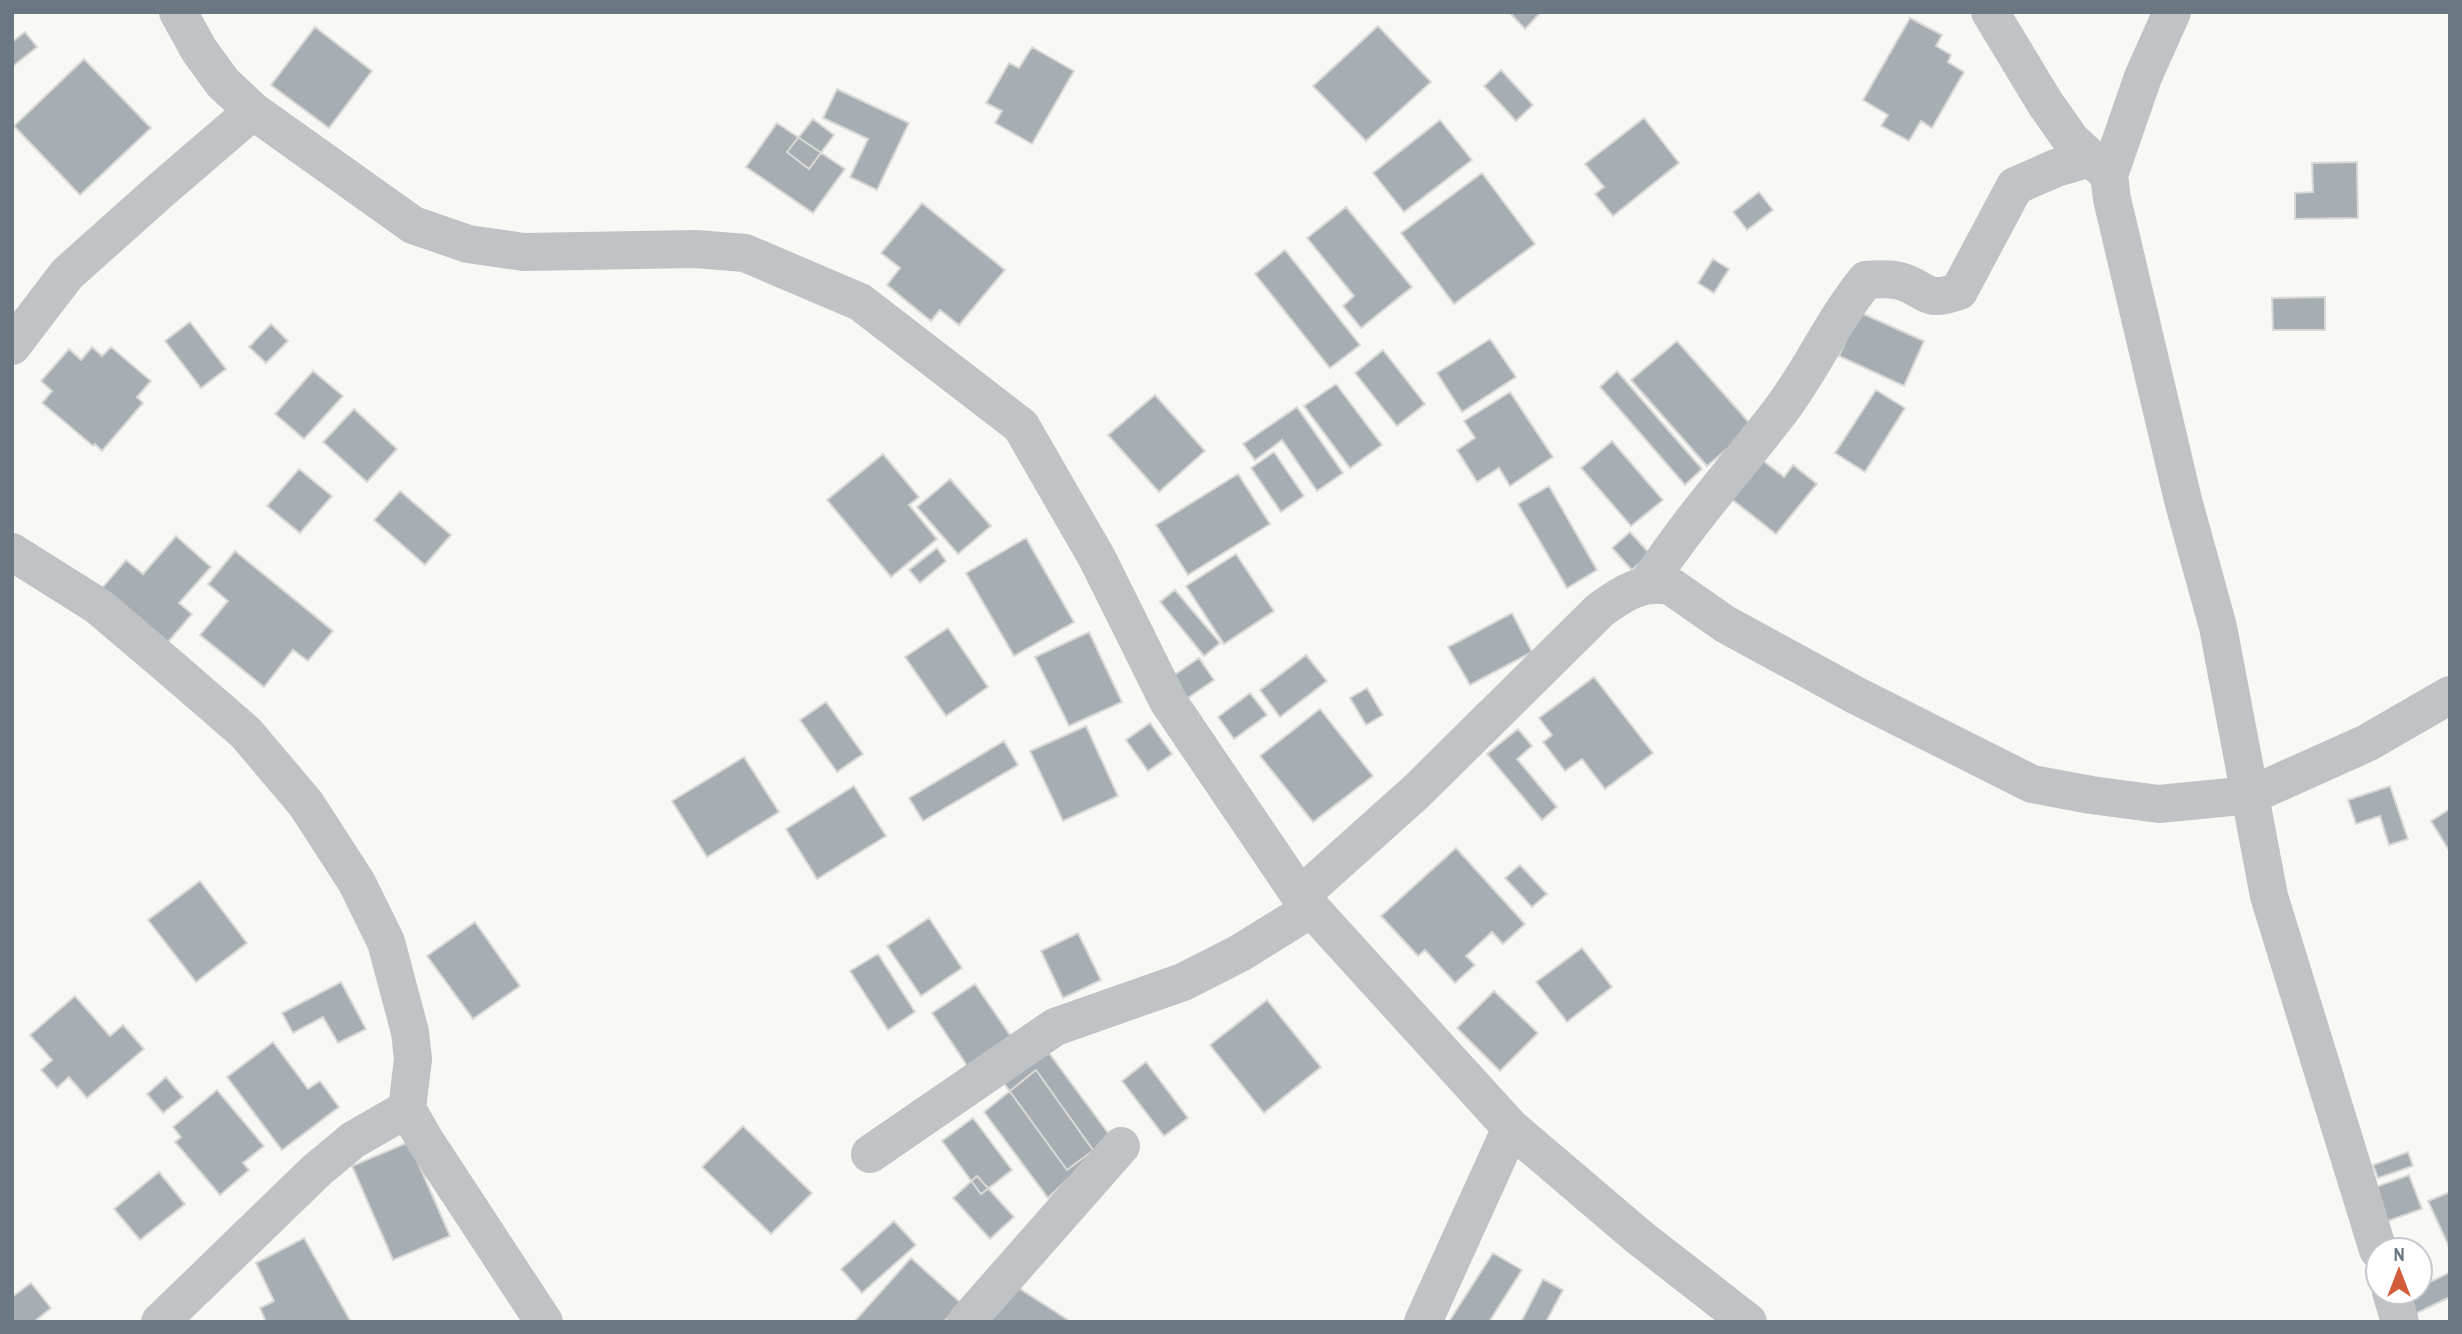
<svg xmlns="http://www.w3.org/2000/svg" width="2462" height="1334" font-family="'Archivo Narrow',sans-serif">
  <style>
    .building { fill: #a7aeb3; stroke: #d9d9d7; stroke-width: 2 }
    .lines { fill: none; stroke-linecap: round; stroke-linejoin: round }
    .minor { stroke: #bfc3c6; stroke-width: 38 }
  </style>
  <rect width="100%" height="100%" fill="#f8f8f5"/>
  <path class="building" d="M1509,12h32l-16,17z
    M1910,18l32,17 -6,11 15,9 -3,7 16,10 -32,56 -11,-7 -12,20 -28,-15 7,-11 -25,-15z
    M1378,26l53,56 -65,59 -53,-55z
    M315,27l57,44 -43,57 -58,-43z
    M25,32l12,15 -25,20v-25z
    M1032,47l42,24 -42,73 -37,-21 7,-12 -16,-8 23,-40 10,5z
    M84,59l67,69 -71,67 -66,-69z
    M1501,70l32,35 -17,16 -32,-35z
    M837,89l72,34 -32,67 -27,-13 18,-38 -45,-21z
    M1644,118l35,45 -66,53 -18,-22 9,-7 -19,-23z
    M813,119l21,16 -25,34 -22,-17z
    M1440,120l32,40 -68,52 -31,-39z
    M777,123l68,46 -32,44 -67,-46z
    M2357,162l1,56 -63,1v-26l18,-1 -1,-29z
    M1482,173l53,71 -81,60 -53,-71z
    M1759,192l14,18 -26,20 -14,-18z
    M922,203l83,67 -46,55 -19,-15 -9,11 -44,-36 13,-17 -19,-15z
    M1346,207l66,80 -51,41 -18,-22 11,-10 -47,-58z
    M1285,250l75,95 -30,23 -75,-94z
    M1713,259l16,10 -15,24 -16,-10z
    M2325,297v33h-52l-1,-32z
    M1859,312l65,29 -20,45 -65,-30z
    M190,322l36,47 -25,19 -36,-47z
    M271,324l17,17 -22,22 -17,-16z
    M1490,339l26,38 -54,35 -25,-39z
    M1677,341l76,86 -46,39 -76,-86z
    M92,347l10,9 9,-9 40,34 -14,16 6,6 -41,48 -7,-7 -2,2 -51,-43 10,-12 -11,-10 28,-32 12,11z
    M1383,350l42,54 -28,22 -42,-53z
    M313,371l30,25 -39,43 -29,-25z
    M1617,371l85,98 -17,16 -85,-98z
    M1336,384l46,61 -32,23 -46,-62z
    M1876,390l29,18 -40,64 -30,-19z
    M1510,392l43,65 -43,29 -11,-18 -22,14 -20,-32 18,-12 -11,-17z
    M1155,395l50,56 -46,41 -51,-57z
    M1297,407l46,66 -26,18 -35,-51 -27,20 -12,-16z
    M354,409l43,40 -30,33 -44,-40z
    M1612,441l51,59 -32,26 -50,-58z
    M1274,452l30,44 -23,16 -30,-44z
    M883,454l36,43 -10,8 28,34 -46,38 -64,-77z
    M1756,455l28,22 9,-12 24,19 -41,50 -51,-40z
    M299,469l33,27 -32,37 -33,-27z
    M1238,474l32,50 -82,51 -32,-50z
    M950,479l41,47 -33,28 -41,-47z
    M1549,486l48,84 -30,18 -49,-84z
    M400,491l51,44 -26,30 -51,-45z
    M1630,532l20,22 -18,16 -20,-22z
    M176,536l35,31 -32,36 13,11 -24,28 -66,-54 24,-28 17,14z
    M1026,538l48,84 -60,34 -48,-83z
    M937,548l9,13 -26,22 -11,-13z
    M235,551l98,80 -25,30 -15,-11 -29,37 -64,-52 28,-34 -20,-17z
    M1236,554l38,57 -50,33 -38,-58z
    M1175,590l45,53 -16,13 -44,-54z
    M1512,613l20,39 -62,33 -22,-38z
    M948,628l40,59 -42,29 -41,-59z
    M1089,632l33,70 -53,24 -34,-69z
    M1306,655l21,26 -47,36 -20,-27z
    M1199,658l15,22 -32,22 -15,-22z
    M1594,677l59,76 -48,36 -23,-30 -17,12 -22,-29 9,-7 -13,-17z
    M1367,688l16,27 -17,10 -16,-27z
    M1250,693l17,22 -33,24 -16,-22z
    M826,702l37,52 -26,18 -37,-52z
    M1320,709l53,67 -60,46 -53,-66z
    M1150,723l22,31 -24,17 -22,-31z
    M1086,726l32,70 -55,25 -33,-70z
    M1518,729l14,17 -15,13 40,48 -15,13 -55,-66z
    M1004,741l14,24 -95,56 -14,-23z
    M744,757l35,55 -72,45 -35,-56z
    M854,786l32,50 -69,43 -31,-50z
    M2390,786l18,53 -19,6 -9,-29 -24,8 -8,-24z
    M2450,809v43l-19,-31z
    M1456,848l69,76 -22,20 -11,-12 -26,24 9,9 -20,18 -30,-33 -7,6 -37,-40z
    M1520,865l27,29 -15,13 -27,-29z
    M200,881l47,62 -51,39 -48,-62z
    M929,918l33,50 -41,28 -34,-50z
    M475,922l45,64 -47,33 -46,-63z
    M1078,933l23,47 -38,18 -22,-47z
    M1582,948l30,39 -45,35 -31,-40z
    M878,954l37,58 -27,18 -38,-59z
    M341,982l25,47 -28,14 -15,-26 -30,16 -11,-20z
    M975,984l37,54 -44,29 -36,-54z
    M1494,991l44,42 -38,38 -43,-43z
    M75,996l35,40 13,-11 21,24 -57,49 -18,-21 -12,11 -16,-18 11,-10 -22,-25z
    M1267,1000l54,67 -57,46 -54,-68z
    M273,1042l35,47 12,-8 19,26 -57,43 -55,-73z
    M1046,1049l65,88 -44,33 -64,-88z
    M1146,1062l42,56 -24,18 -42,-55z
    M1036,1070l59,83 -47,45 -64,-86z
    M166,1077l17,20 -20,16 -16,-19z
    M217,1090l47,56 -21,17 6,7 -29,25 -45,-53 6,-5 -8,-10z
    M973,1118l39,52 -31,24 -39,-53z
    M743,1126l69,67 -41,41 -69,-67z
    M409,1142l41,94 -57,24 -41,-94z
    M2408,1152l5,14 -35,12 -5,-13z
    M159,1172l26,32 -45,36 -26,-31z
    M2409,1175l13,34 -40,14 -12,-34z
    M977,1176l37,41 -24,22 -37,-41z
    M2450,1192v57l-22,-48z
    M894,1221l22,24 -54,48 -21,-24z
    M304,1238l47,84h-85l-6,-14 14,-7 -18,-38z
    M1493,1253l29,17 -33,52h-37l-2,-2z
    M911,1258l50,45 -17,19h-90z
    M2450,1272v25l-35,17 -5,-22h10v-5z
    M1543,1279l20,11 -17,32h-25z
    M31,1283l20,25 -17,14h-22v-25z
    M1011,1283l60,39h-86z"/>
  <g class="lines">
    <path class="minor" d="M178,12l21,38 24,33 30,28 160,114 55,19 56,8 172,-3 49,4 115,49 161,124 76,132 71,143 132,195 211,232 128,109 109,85
      M1990,12l55,91 26,37 36,33
      M2172,12l-29,65 -34,98 3,24 71,301 35,127 51,269 109,354
      M12,346l55,-72 94,-84 92,-79
      M12,552l86,54 73,62 75,65 60,71 51,79 29,59 24,90 3,27 -6,50 19,33 118,180
      M1647,585c40,-62 89,-116 134,-175 31,-41 52,-90 85,-130 11,-1 23,-2 34,1 28,8 24,23 59,10l56,-105 41,-18 35,-10
      M1300,896l117,-105 183,-181c22,-16 44,-31 72,-23l53,37 132,72 175,88 59,11 68,9 92,-9 116,-52 83,-48
      M870,1154l185,-127 128,-45 57,-29 71,-44
      M2391,1292l9,30
      M160,1322l157,-152 36,-30 54,-31
      M966,1322l155,-176
      M1423,1322l88,-194"/>
  </g>
  <rect width="2462" height="1334" fill="none" stroke="#697883" stroke-width="28"/>
  <g transform="translate(2399 1271)"><circle r="33" fill="#ffffff" stroke="#c3c9cd" stroke-width="2"/>
  <path d="M0-5L12 26L0 18L-12 26Z" fill="#d35c3a"/>
  <text y="-10" font-size="19" font-weight="bold" text-anchor="middle" fill="#697883">N</text>
  </g>
</svg>
